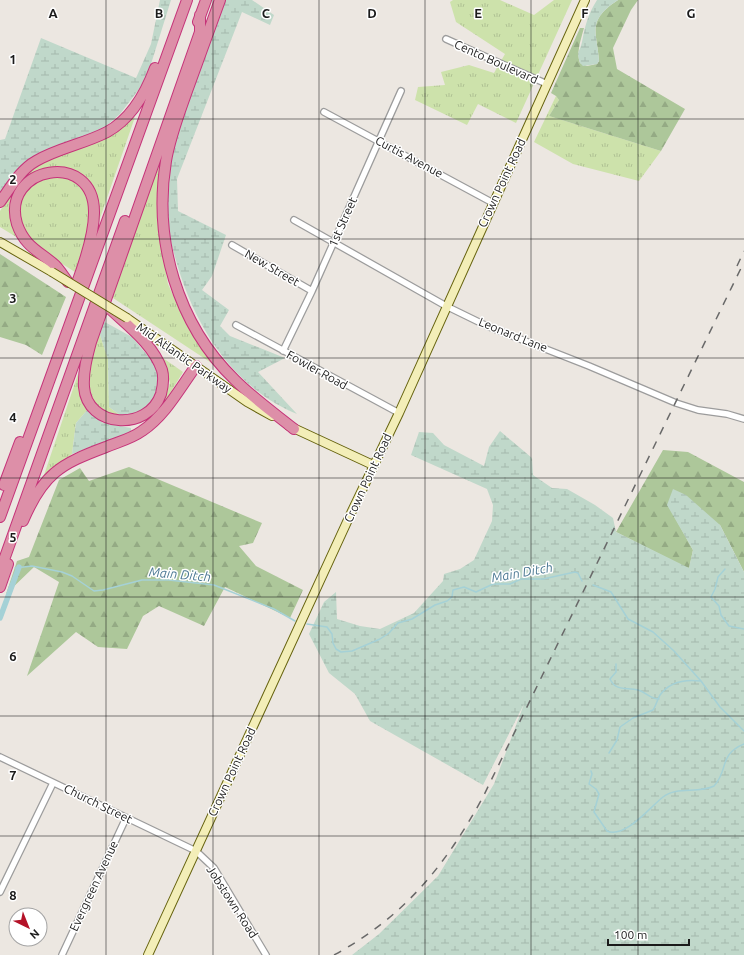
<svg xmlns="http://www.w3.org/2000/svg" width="744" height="955" font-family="Ubuntu,sans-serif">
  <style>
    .grass { fill: url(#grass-tufts) }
    .forest { fill: url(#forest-firs) }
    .wetland { fill: url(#wetland-marsh) }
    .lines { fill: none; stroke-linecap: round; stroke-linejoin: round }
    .stream { stroke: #a5d1d6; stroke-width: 1.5 }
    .canal { stroke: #a5d1d6; stroke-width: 5.5 }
    .street-casing { stroke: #9c9c9c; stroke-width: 8 }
    .secondary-casing { stroke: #66630e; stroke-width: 10 }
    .highway-casing { stroke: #c53379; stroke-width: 12 }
    .street { stroke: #fff; stroke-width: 5.5 }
    .secondary { stroke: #f3eeb8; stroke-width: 8 }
    .highway { stroke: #dd8fa8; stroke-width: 10 }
    .rail { stroke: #696969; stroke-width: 1.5; stroke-dasharray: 8 8; stroke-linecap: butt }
    .secondary-bridge-casing { stroke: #66630e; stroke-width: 10; stroke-linecap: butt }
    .secondary-bridge { stroke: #f3eeb8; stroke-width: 8 }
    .grid { fill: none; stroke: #1b1b1b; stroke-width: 1; stroke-opacity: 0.55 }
    .labels { text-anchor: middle; stroke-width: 3; stroke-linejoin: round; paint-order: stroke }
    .street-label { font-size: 12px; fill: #1b1b1b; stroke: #fff }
    .water-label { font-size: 13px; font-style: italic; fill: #4b7893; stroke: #fff }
    .grid-label { font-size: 13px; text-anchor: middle; font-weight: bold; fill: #1b1b1b; stroke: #fff; stroke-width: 3; stroke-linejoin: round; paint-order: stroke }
  </style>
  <defs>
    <pattern id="grass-tufts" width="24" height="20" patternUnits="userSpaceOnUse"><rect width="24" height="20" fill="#cde2ab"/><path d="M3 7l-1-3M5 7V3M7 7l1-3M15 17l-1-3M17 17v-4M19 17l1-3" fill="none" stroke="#afc193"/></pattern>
    <pattern id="forest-firs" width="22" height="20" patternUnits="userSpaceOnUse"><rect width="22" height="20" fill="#adc79a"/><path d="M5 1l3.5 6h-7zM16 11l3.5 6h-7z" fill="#94aa84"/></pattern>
    <pattern id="wetland-marsh" width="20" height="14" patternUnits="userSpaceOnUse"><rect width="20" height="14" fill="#c0d8ca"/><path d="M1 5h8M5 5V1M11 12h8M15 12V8" fill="none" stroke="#a4b9ad"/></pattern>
  </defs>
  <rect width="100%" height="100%" fill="#ece7e1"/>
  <path class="grass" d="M453,0h47l34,15 20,-15h18l-56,123 -38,-19 -11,21 -52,-25 3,-13 27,-2 -4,-13 28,-7 25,8 11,-19 -49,-32 -6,-20z
    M556,96l3,4 -10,16 112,35 -22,30 -66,-17 -39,-22z
    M135,117l-37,107 -1,-23 -7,-17 -10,-10 -16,-6h-20l-16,8 -16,19 -2,24 11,21 -21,-13v-16l24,-36 27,-17 71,-32z
    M164,149l-7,45 4,51 7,39 19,42 32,42 -109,-72z
    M53,173l19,7 15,14 3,25 -1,15 -14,38 -30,-19 -18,-16 -8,-22 2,-16 13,-18z
    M99,332l9,27 1,48 15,11 -16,-2 -14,-14 -5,-14 -1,-17z
    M163,358l20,14 -22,36 9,-25z
    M78,374l10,35 -12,14 -4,31 -30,27z"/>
  <path class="forest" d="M618,0h20l-7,10 -18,38 4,21 68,40 -24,42 -112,-35 10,-16 -3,-4 -5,-3 29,-65h4c-3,11 -8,25 -4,35l7,3 10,-2 2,-3c-2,-29 -13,-40 19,-61z
    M0,254l66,43 -24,58 -16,-10 -26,-8z
    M663,450l25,2 56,30v90l-24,-47 -52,-20 25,45 -4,19 -73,-37z
    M129,467l133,56 -9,20 -14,3 17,20 47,24 -13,28 -65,-31 -21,39 -45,-20 -16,10 -16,33 -29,-2 -22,-15 -49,44 32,-94 -25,-15 -28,27 11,-33 12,-4 30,-77 21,-12 9,13z"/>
  <path class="wetland" d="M160,0h11l-25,80 -26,34 -16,14 -80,35 -24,30v-53l5,-1 36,-101 95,40 15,-34z
    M223,0h29l22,15 -4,10 -28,-13 -65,167 1,32 48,24 -14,41 -10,14 27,20 -9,16 10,10 55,22 -27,14 39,42c-66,-27 -104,-91 -122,-157 -6,-21 -11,-44 -9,-66 3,-35 14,-66 26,-99 10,-31 21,-61 31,-92z
    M597,0h21c-32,21 -21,32 -19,61l-2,3 -14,2 -3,-3c-4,-13 0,-11 2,-21 3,-16 6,-28 15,-42z
    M103,321l29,16 21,25 7,19 -8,23 -12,9 -16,5 -15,-11 -1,-48 -9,-27z
    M88,409l15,14 28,5v4l-59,22 4,-31z
    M500,431l32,27 1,17 19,13 15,1 28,16 18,13 3,14 73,36 4,-18 -26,-45 6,-16 13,6 34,30 24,47v383h-392l27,-21 59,-58 56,-92 30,-80 -41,81 -113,-64 -15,-27 -26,-21 -20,-39 15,-32 12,-10 1,27 23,7 20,3 34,-16 29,-32 1,-7 16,-5 14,-9 18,-39 1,-16 -6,-16 -76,-34 8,-23 14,1 11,12 40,21 5,-19z"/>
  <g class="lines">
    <path class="stream" d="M15,568l17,-2 30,6 10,4 22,15 9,-1 39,-10h27l45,5 60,24 21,12
      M725,569l-7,8 -3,12 -4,8 8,9 2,9 8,11 15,3
      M593,585l18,7 17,27 25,13 21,19 27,30 19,26 24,24
      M307,624l20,3 5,7 1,9 3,6 5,3 11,-1 28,-12 9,-6 9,-10 14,-4 23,-14 12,-4 5,-4 1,-7 11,-3 12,5 17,-8h17l11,-5h22l32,-7 3,1 4,8
      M616,664v8l-6,7c6,13 17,8 28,11 8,2 12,9 21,9
      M609,753l8,-13 3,-13 13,-9 20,-8c3,-4 4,-10 7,-15 10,-14 25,-16 41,-14
      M591,771l1,3 -3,10 7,5 3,5 -5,18 13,19c18,8 43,-24 56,-34 14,-11 35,-3 51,-11 15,-16 4,-31 30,-42"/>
    <path class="canal" d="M0,618l19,-51"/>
    <g class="street-casing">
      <path id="street" d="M446,39l101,45
        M324,112l169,91
        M294,220l152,86 41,20 102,40 87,37 22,7 29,4 17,5
        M232,245l80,46
        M236,325l163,88
        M283,351l29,-60 89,-200
        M0,757l196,94 18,17 52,87
        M0,892l53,-109
        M62,955l64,-137"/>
    </g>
    <g class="secondary-casing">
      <path id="secondary" d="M0,242l52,30
        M127,318l120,84 25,14
        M289,426l84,39
        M148,955l204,-444 47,-98 186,-413"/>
    </g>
    <g class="highway-casing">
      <path id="highway" d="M220,0c-11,31 -22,61 -33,91 -8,23 -17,46 -21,70 -13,79 11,163 69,219 18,18 39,33 59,49
        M198,22l8,-22
        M0,202c11,-15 20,-32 36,-41 22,-13 48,-17 71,-29 24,-13 39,-40 48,-64
        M68,282c-4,-5 -8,-12 -13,-17 -16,-14 -30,-18 -38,-41 -17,-58 78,-75 77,-11 0,21 -10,51 -17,70
        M109,308c19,18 44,36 53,62 2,7 1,16 -1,24 -13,38 -74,34 -77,-7 -1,-15 3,-30 7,-45l109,-310v-17
        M4,485l16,-43
        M0,517l187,-517
        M23,521c20,-47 37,-57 83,-74 12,-5 25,-8 36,-16 23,-15 38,-43 54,-65
        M0,571l125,-350
        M0,587l8,-23"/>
    </g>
    <use href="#street" class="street"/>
    <use href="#secondary" class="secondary"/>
    <use href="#highway" class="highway"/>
    <path class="rail" d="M737,266l7,-15
      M334,955c70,-38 111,-89 149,-158l261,-535"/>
    <g class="secondary-bridge-casing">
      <path id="secondary-bridge" d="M52,272l75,46"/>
    </g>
    <use href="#secondary-bridge" class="secondary-bridge"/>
  </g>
  <path class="grid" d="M106,0v955M213,0v955M319,0v955M425,0v955M531,0v955M638,0v955M0,119h744M0,239h744M0,358h744M0,478h744M0,597h744M0,716h744M0,836h744"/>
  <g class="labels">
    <g class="street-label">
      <text transform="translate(496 62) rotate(24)" y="4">Cento Boulevard</text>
      <text transform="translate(409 157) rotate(28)" y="4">Curtis Avenue</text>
      <text transform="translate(502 183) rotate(-65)" y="4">Crown Point Road</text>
      <text transform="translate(343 222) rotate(-66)" y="4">1st Street</text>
      <text transform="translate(272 268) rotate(30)" y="4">New Street</text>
      <text transform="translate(513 335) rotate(22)" y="4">Leonard Lane</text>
      <text transform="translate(184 358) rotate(35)" y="4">Mid Atlantic Parkway</text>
      <text transform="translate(317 370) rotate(29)" y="4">Fowler Road</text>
      <text transform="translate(368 478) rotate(-65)" y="4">Crown Point Road</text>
      <text transform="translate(232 772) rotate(-65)" y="4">Crown Point Road</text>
      <text transform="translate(98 804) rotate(26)" y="4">Church Street</text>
      <text transform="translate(94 886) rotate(-65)" y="4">Evergreen Avenue</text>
      <text transform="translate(232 902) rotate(57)" y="4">Jobstown Road</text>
    </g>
    <g class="water-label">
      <text transform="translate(522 572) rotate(-10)" y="5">Main Ditch</text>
      <text transform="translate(180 574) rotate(5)" y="5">Main Ditch</text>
    </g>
  </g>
  <g class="grid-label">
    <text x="53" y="18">A</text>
    <text x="159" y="18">B</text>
    <text x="266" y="18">C</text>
    <text x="372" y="18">D</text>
    <text x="478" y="18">E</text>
    <text x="585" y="18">F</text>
    <text x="691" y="18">G</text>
    <text x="13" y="64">1</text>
    <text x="13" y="184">2</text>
    <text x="13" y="303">3</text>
    <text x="13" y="422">4</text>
    <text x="13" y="542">5</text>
    <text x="13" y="661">6</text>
    <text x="13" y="780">7</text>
    <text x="13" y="900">8</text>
  </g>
  <g transform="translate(28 927) rotate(137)"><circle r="19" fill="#ffffff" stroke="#a4a4a4"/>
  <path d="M0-3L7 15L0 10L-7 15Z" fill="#b41228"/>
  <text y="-6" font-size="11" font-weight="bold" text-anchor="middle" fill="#1b1b1b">N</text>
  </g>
  <path d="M608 939v6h81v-6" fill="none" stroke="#1b1b1b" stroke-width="2"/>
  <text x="614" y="939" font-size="12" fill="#1b1b1b" stroke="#ffffff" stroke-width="3" paint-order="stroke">100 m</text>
</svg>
